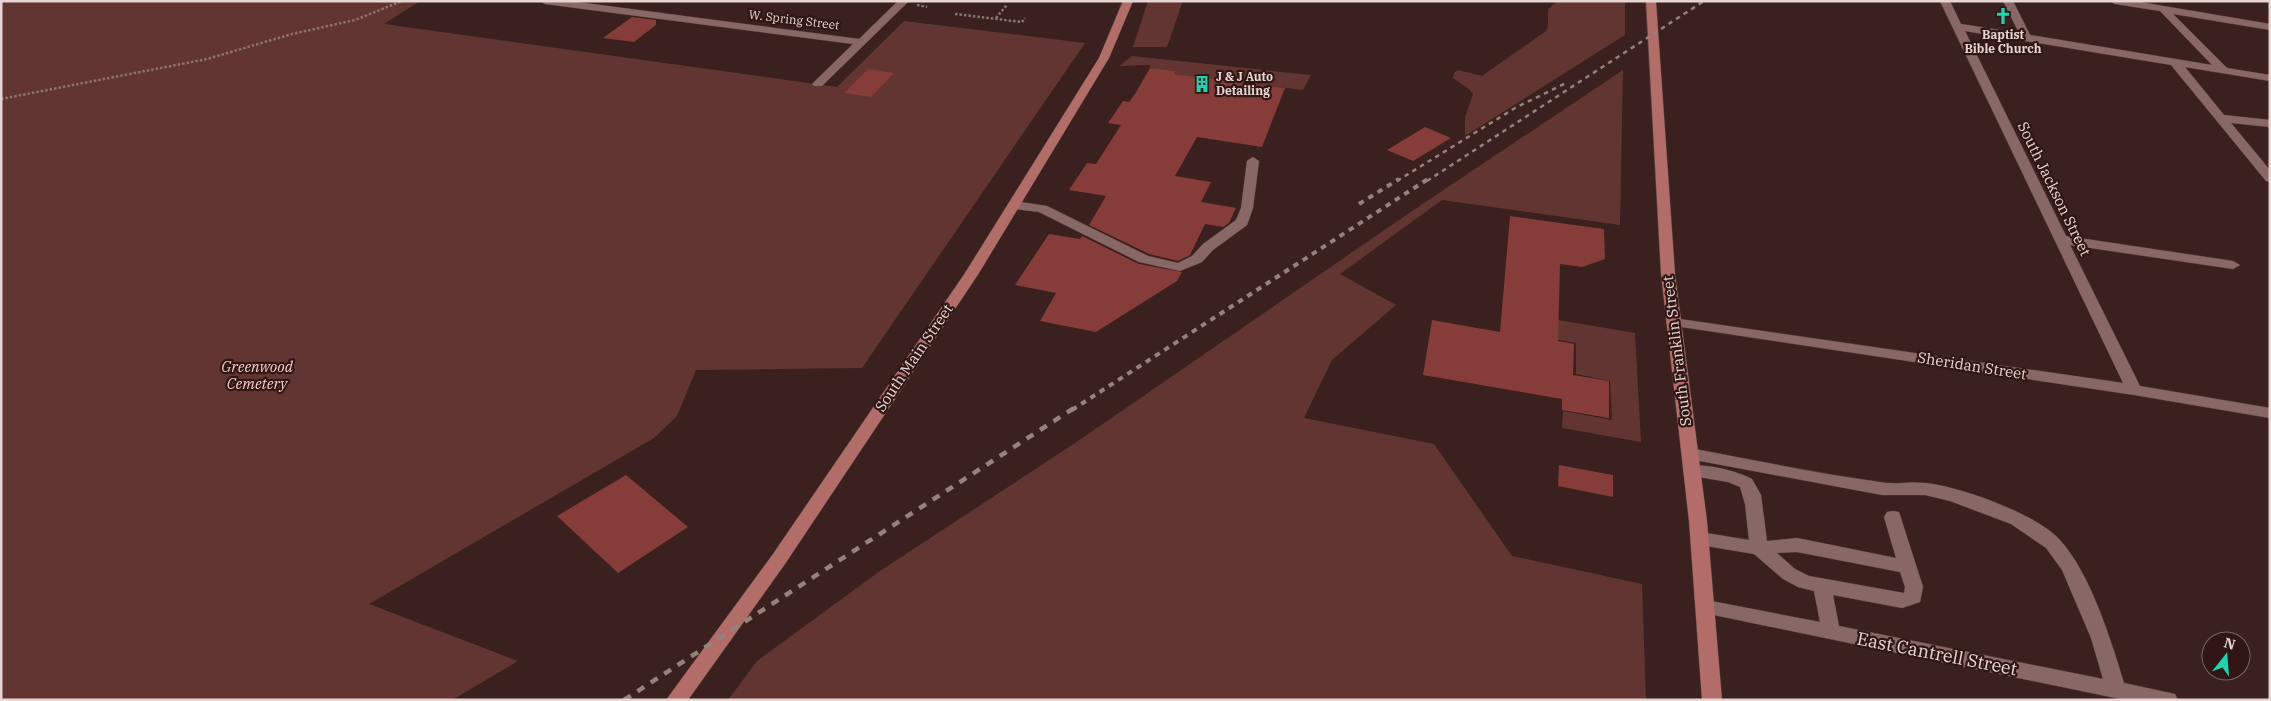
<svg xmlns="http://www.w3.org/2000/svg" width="2271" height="701" font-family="'IBM Plex Serif',serif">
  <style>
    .green { fill: #623532 }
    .building { fill: #863c39 }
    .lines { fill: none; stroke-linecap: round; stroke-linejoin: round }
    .minor-casing { stroke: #543e3d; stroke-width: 1 }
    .major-casing { stroke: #543e3d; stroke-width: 1 }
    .path { stroke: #8a7473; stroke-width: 2.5; stroke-dasharray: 2.5 2; stroke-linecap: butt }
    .minor { fill: #886866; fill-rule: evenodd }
    .major { fill: #b36d68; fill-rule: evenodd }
    .rail-far2 { stroke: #97817f; stroke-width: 2.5; stroke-dasharray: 4.5 4.5; stroke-linecap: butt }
    .rail-far1 { stroke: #97817f; stroke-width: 4; stroke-dasharray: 5.5 5.5; stroke-linecap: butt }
    .rail { stroke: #97817f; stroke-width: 4.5; stroke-dasharray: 8 8; stroke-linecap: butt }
    .labels { text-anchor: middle; stroke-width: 4.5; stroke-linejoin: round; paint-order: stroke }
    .far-street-label { font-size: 12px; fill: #e7d5d3; stroke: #301715 }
    .far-poi-label { font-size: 12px; font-weight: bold; fill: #e7d5d3; stroke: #301715 }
    .street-label { font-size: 15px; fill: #e7d5d3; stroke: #301715 }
    .park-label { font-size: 15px; font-style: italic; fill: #f9cbc7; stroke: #301715 }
    .near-street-label { font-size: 18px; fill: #e7d5d3; stroke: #301715 }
  </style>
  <rect width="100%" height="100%" fill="#3a201f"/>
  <path class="green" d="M1,1h419l-36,23 453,63 67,-66 181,22 -223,325 -166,2 -19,46 -23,22 -285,166 149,57 -66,39h-451z
    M1148,1h35l-16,46h-34z
    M1558,1h67v34l-160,101v-19l8,-23 -4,-5 -16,-11 1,-5 4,-3 24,6 64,-45 2,-5v-17z
    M1132,56l179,19 -8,15 -129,-16 1,-3 -25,-3v-3h-3l-28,1z
    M1623,70l-3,155 -178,-25 -102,74 56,31 -64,55 -28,58 130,26 78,112 130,28 4,116h-918l29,-39 123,-90 198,-130 337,-232z
    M1504,311l131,22 6,109 -79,-14 1,-17 49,9 -2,-39 -34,-7v-31l-73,-13z"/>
  <path class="building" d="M632,17l24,3v5l-22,17 -31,-4z
    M1150,68l26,3 -2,3 111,14 -23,59 -65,-10 -22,39 36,6 -10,20 35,6 -7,15 -6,4 -18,-3 -15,31 -12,6 -29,-7 -60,-29 17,-29 -37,-6 18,-27 9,1 25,-39 -13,-2 15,-22 6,1 6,-8z
    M868,69l26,4 -23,24 -27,-4z
    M1425,127l26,11 -38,23 -26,-11z
    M1510,216l94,13 1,30 -23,8 -22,-3 -2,77 16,3 -1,31 36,6v37l-47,-8v-11l-139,-24 9,-55 68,12z
    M1049,234l31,5 2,-3 57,28 43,8 -5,9 -81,51 -56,-11 16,-28 -41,-8z
    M1559,465l54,10v22l-55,-11z
    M626,475l62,52 -70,46 -61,-57z"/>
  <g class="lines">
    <g class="minor-casing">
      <path id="minor" d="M540,1h30l289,38 39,-38h11l-87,85h-8l-2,-2 2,-2 39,-38 -308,-40z
        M1940,1h10l11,23 58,9 -16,-32h10l17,34 182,30 -52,-54 -45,-7 -5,-3h24l136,23v6l-97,-16 54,54 43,7v6l-85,-14 39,48 46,5v7l-39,-4 39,47v12l-4,-1 -95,-116 -206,-34 101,205 167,25 7,4 -7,4 -163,-24 70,141 130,22v10l-136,-23 -466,-70 -2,-3 7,-4 450,65z
        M1253,157l6,4 -6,47 -6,17 -34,25 -11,12 -22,9 -41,-9 -100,-50 -25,-3 -6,-4 6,-4 33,5 101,50 30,7 14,-7 11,-12 33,-24 5,-12 6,-47z
        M1690,448c63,12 126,25 190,34 14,3 30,-1 45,1 34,3 111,31 134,56 31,33 52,101 65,144l51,11 3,6h-53l-426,-88 -2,-5 2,-5 7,-2 114,22 -6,-31 -16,-4 -15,-8 -29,-25 -60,-10 -3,-5 3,-5 6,-2 49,8 -4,-36 -5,-17 -12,-5 -42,-7 -2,-4 2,-4c16,-5 51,4 66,12l9,16 6,46 30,-3 99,20 -12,-41 3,-5 6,-1 6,1 24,75 -3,15 -18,6 -69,-13 6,31 264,53 -12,-41 -29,-68 -16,-22 -35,-24 -61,-23 -25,-6h-43l-198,-37 -2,-4 2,-4zM1797,552l103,20 5,15 -1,6 -95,-17 -14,-7 -18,-16z"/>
    </g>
    <g class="major-casing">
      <path id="major" d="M1123,1h10l-24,57 -130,215 -194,291 -97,136h-22l107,-146 192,-281 134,-215z
        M1646,1h10l19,273 32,247 15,179h-20l-13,-179 -28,-247z"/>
    </g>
    <path class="path" d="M917,5l10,2
      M955,14l67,8 3,-4
      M996,18l11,-13
      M1,99l206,-40 85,-25 63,-14 47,-19"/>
    <use href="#minor" class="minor"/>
    <use href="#major" class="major"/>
    <path class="rail-far2" d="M1397,181l118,-73 51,-25
      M1427,181l277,-180"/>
    <path class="rail-far1" d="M1359,204l40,-25
      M1072,410l356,-231"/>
    <path class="rail" d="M624,700l450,-292"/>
  </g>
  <defs>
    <g id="church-bare" transform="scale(1.35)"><path d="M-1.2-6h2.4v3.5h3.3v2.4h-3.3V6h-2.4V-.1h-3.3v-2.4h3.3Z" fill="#1bd5b1" stroke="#301715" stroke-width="2.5" paint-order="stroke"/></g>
    <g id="building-bare" transform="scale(1.35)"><path d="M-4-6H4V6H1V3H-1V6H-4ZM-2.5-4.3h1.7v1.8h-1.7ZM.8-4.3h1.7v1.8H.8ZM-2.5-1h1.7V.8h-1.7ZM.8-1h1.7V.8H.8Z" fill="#1bd5b1" stroke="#301715" stroke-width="2.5" paint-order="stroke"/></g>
  </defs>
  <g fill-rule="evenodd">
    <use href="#church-bare" x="2003" y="16"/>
    <use href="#building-bare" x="1202" y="84"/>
  </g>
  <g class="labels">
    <g class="far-street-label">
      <text transform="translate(794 20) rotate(7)" y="4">W. Spring Street</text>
    </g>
    <g class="far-poi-label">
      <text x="2003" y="39">Baptist<tspan x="2003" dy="14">Bible Church</tspan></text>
      <text x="1216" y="81" text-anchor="start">J &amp; J Auto<tspan x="1216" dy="14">Detailing</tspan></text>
    </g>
    <g class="street-label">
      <text transform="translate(2054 189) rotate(64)" y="5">South Jackson Street</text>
      <text transform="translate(1677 351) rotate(-97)" y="5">South Franklin Street</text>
      <text transform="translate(914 358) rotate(-56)" y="5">South Main Street</text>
      <text transform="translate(1972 366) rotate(9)" y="5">Sheridan Street</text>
    </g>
    <g class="park-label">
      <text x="257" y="372">Greenwood<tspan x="257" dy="17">Cemetery</tspan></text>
    </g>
    <g class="near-street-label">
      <text transform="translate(1937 654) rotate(11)" y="6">East Cantrell Street</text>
    </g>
  </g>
  <rect width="2271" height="701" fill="none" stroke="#e7d5d3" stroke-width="5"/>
  <g transform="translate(2226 656) rotate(17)"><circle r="24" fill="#301715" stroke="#796361"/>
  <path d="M0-4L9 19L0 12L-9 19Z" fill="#1bd5b1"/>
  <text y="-8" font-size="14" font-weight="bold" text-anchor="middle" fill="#e7d5d3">N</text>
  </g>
</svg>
